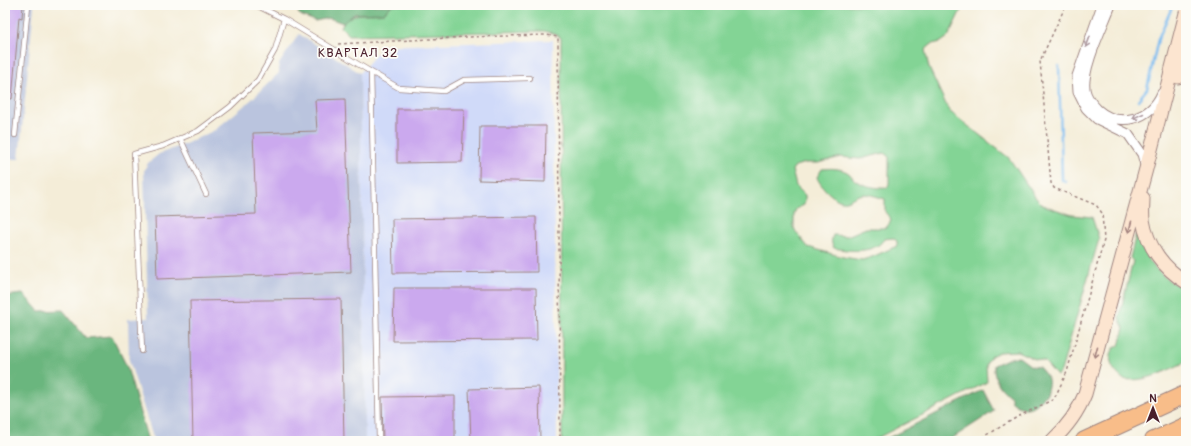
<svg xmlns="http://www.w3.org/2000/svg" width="1191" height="446" font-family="Pangolin,sans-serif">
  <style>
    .built { fill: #d0daf9 }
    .industrial { fill: #bac4de }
    .green { fill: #83d495; stroke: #667a60; fill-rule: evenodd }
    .forest { fill: #6ab67e; stroke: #5a6a54 }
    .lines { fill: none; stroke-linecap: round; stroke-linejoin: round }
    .stream { stroke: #7bbcf0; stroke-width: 2.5 }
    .building { fill: #cba9ee }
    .lane-casing { stroke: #9f8682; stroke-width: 6 }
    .street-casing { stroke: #9f8682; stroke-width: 11 }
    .secondary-casing { stroke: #9f8682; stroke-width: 15 }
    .highway-casing { stroke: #9f8682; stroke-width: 19 }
    .path { stroke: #9f8682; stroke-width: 1.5; stroke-dasharray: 3 3; stroke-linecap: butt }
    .lane { stroke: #fff; stroke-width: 4.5 }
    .street { stroke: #fff; stroke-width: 9 }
    .secondary { stroke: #fce5d0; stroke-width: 13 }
    .highway { stroke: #f8bd89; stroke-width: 17 }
    .oneway { stroke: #ae9aa0 }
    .oneway2 { stroke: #a3827e }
    .labels { text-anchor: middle; stroke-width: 3.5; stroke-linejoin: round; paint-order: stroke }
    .neighbourhood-label { font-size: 13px; letter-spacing: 1px; fill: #4a1f2b; stroke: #fdfcf7 }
  </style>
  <rect width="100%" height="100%" fill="#fdfcf7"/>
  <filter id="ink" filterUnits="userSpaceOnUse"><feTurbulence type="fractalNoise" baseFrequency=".025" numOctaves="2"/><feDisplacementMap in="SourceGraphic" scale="8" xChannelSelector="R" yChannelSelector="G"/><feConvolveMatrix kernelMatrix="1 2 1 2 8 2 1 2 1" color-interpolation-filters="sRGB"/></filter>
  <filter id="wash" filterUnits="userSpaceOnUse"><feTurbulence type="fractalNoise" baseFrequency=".012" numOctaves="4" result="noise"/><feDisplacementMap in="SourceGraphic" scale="16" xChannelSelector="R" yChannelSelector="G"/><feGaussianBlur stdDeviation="0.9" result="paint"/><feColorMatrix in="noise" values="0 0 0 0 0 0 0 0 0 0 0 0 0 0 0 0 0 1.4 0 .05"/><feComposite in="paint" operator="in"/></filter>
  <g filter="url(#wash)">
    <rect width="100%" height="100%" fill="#f4edd8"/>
    <path class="built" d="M553,40l4,401h-192l-5,-368 23,-27z"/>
    <path class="industrial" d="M5,5h29l-15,154h-14z
      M299,34l61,39 5,368h-211l-25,-81 -1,-41 20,-1 -4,-147 4,-8 11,-9 24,-9 32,-15 36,-30 28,-27v-9z"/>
    <path class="green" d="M392,5h574l-6,7 -12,25 -7,5 -9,2 -7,6 4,18 20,43 60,47 27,40 7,7 29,10 20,2 7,22 -38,132 -4,5 -13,-15 -9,-2 -18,-8 -18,1 -8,4 -5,8 1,18 -116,59h-309l-1,-403 -5,-4 -12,-3 -195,4 -8,-8c8,-18 27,-11 41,-14 4,-1 7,-5 10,-8zM884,153l5,4v27l-2,4c-8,1 -23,-2 -31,-7 -3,-2 -5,-7 -9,-9 -7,-4 -17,-4 -25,-3l-5,8c2,8 20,27 29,24 6,-2 12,-7 18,-7 6,0 14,3 21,5v13l6,7 -2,5 -3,4h-20l-19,8 -14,-1c-2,5 -2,8 1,13 15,3 41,6 50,-9l9,-1 4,3v5l-25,11 -10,3 -19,-3 -35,-10 -12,-15 -2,-4v-14l2,-5 8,-4 1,-5v-5l-9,-9 -4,-16 3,-4 10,-3h13l23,-6 19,2z
      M1136,234c9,26 25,45 50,56v72c-21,9 -40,21 -63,17 -10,-8 -17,-19 -9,-31l5,-2 5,-18 -5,-10 14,-57 -3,-3z"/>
    <path class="forest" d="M304,5h88l-8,8 -30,1 -11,9 -14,-5 -14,3 -13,-5 -4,-3 2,-5z
      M23,294l16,17 24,-1 23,28 26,-2 15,31 21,74h-143v-145z
      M1019,357l12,9 8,1c11,13 11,11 7,28 -5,2 -6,6 -10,9 -9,7 -17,4 -25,-3v-4c-11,-8 -18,-18 -17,-32l16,-7z
      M983,390l11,21 -46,30h-66z"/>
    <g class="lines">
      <path class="stream" d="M304,10l30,-5
        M1059,66l3,114 4,2
        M1138,100l9,-11 11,-50 15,-34"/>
    </g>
    <g id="blocks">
      <path class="building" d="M5,5h18l-1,13 -3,-1 -7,82 -7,-1z
        M345,99l6,173 -194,7 -2,-62 101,-3 -3,-81 64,-2 -2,-31z
        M397,109h67l-2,53 -65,1z
        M480,126h66l-1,56 -66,-2z
        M536,217l1,55 -144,1 -1,-54z
        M394,288h142l1,52 -144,1z
        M341,299l3,142h-151l-3,-140z
        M539,387l1,54h-69l-2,-52z
        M455,396v45h-72l-1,-44z"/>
    </g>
  </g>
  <g filter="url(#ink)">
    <use href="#blocks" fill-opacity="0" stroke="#9f8682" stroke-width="1"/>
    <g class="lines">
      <g class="lane-casing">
        <path id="lane" d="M256,5l28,14 87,53 8,369
          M371,72l28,16 45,3 20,-11 66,-2
          M15,135l13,-130
          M180,138l26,56
          M142,351l-8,-197 29,-8 35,-15 32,-24 28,-27 17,-30 9,-31"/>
      </g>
      <g class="street-casing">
        <path id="street" d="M1102,5l-25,71 1,16 8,16 11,11 31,15 14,20 4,14
          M1111,5c-8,21 -29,63 -26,84 1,8 7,15 12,20 22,20 54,10 65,-16"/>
      </g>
      <g class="secondary-casing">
        <path id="secondary" d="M1178,77l8,-23
          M1143,198c0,7 -1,15 0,22 4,26 21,49 43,62
          M1052,441c14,-13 26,-29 33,-47l61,-225 40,-156"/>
      </g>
      <g class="highway-casing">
        <path id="highway" d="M1084,441l102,-47
          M1153,441l33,-15"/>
      </g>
      <path class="path" d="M338,44l129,-7 79,-2 12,2 2,404
        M977,441l42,-25 35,-17 13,-27 37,-132 -2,-27 -6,-8 -42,-17 -3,-5 -11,-122 26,-56"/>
      <use href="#lane" class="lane"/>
      <use href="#street" class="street"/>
      <use href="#secondary" class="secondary"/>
      <use href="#highway" class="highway"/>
    </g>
    <defs><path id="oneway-shaft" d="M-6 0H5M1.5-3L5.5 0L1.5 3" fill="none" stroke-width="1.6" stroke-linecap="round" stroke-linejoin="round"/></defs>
    <g class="oneway">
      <use href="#oneway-shaft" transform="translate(1088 42) rotate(110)"/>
      <use href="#oneway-shaft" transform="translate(1138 116) rotate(155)"/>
    </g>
    <g class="oneway2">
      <use href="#oneway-shaft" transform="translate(1130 227) rotate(105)"/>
      <use href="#oneway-shaft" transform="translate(1096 352) rotate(105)"/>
    </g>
  </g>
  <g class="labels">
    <g class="neighbourhood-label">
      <text x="358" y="57">КВАРТАЛ 32</text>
    </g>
  </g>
  <rect width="1191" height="446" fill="none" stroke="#fdfcf7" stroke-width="20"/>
  <g transform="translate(1153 408)" stroke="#fdfcf7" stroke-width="3" paint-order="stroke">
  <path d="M0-3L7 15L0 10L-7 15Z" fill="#4a1f2b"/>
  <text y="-6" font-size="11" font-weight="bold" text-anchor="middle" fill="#4a1f2b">N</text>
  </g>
</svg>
